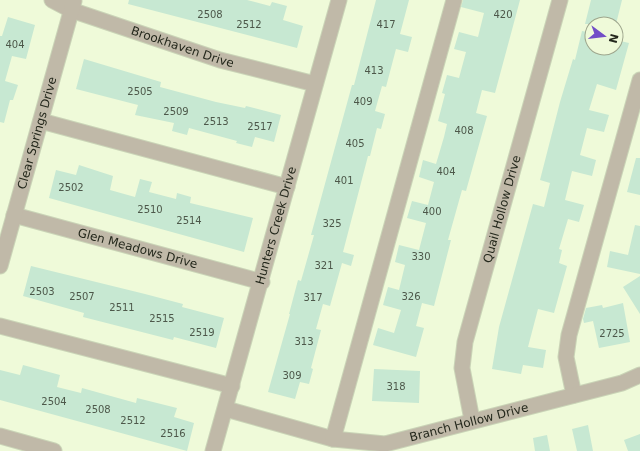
<svg xmlns="http://www.w3.org/2000/svg" width="640" height="451" font-family="'DejaVu Sans',sans-serif">
  <style>
    .building { fill: #c7e8d2 }
    .lines { fill: none; stroke-linecap: round; stroke-linejoin: round }
    .minor-casing { stroke: #cad4b7; stroke-width: 17 }
    .minor { stroke: #c0b9a8; stroke-width: 15 }
    .labels { text-anchor: middle; stroke-width: 4; stroke-linejoin: round; paint-order: stroke }
    .number-label { font-size: 10px; fill: #4d584a }
    .street-label { font-size: 12px; fill: #24281c; stroke: #effad9 }
  </style>
  <rect width="100%" height="100%" fill="#effad9"/>
  <path class="building" d="M129,0h118l23,6 2,-4 15,4 -4,14 20,6 -6,22 -169,-44z
    M376,0h33l-9,34 12,3 -4,15 -12,-3 -10,38 -4,-1 -7,25 10,3 -4,15 -4,-1 -7,28h-2l-25,96 11,3 -3,11 -9,-3 -12,43 -7,-2 -7,25 5,1 -10,38 2,1 -4,15 -9,-2 -5,17 -27,-7 22,-78h-1l9,-34 3,1 13,-46h-3l41,-150h2z
    M463,0h57l-25,93 -13,-3 -6,23 11,3 -21,75 -4,-1 -14,50h3l-17,66 -12,-3 -6,23 8,2 -8,29 -43,-12 5,-17 16,5 7,-23 -18,-5 5,-18 11,3 6,-25 -10,-3 4,-17 20,5 7,-27 -19,-5 5,-17 16,4 6,-23 -15,-5 4,-17 13,4 8,-27 3,-13 -9,-3 7,-27 -3,-1 5,-18 12,3 7,-26 -12,-3 5,-17 19,5 6,-24 -23,-6z
    M591,0h31l-6,24h-31z
    M8,17l27,8 -9,34 -14,-3 -7,25 13,4 -5,15h-3l-6,23 -4,-1v-86h2z
    M582,31l10,2v15h24v-8l13,3 -13,47 -19,-6 -8,26 20,5 -5,17 -17,-4 -7,27 16,5 -4,16 -20,-5 -7,29 19,5 -5,17 -11,-3 -9,30 3,1 -3,13 8,3 -13,47 -16,-4 -10,38 18,3 -3,18 -20,-3 -2,9 -29,-5 7,-42 34,-123 11,3 6,-24 -10,-3 20,-78 13,-43 2,1z
    M84,59l77,23 -1,5 56,15 29,6 1,-2 35,9 -7,27 -19,-5 -3,10 -16,-4 1,-2 -48,-13 -2,7 -15,-4 2,-8 -39,-8 3,-10 -62,-16z
    M636,158h4v37l-13,-3z
    M79,165l34,11 -3,14 25,7 5,-18 12,3 -3,10 27,7 1,-6 14,4 -1,6 63,15 -9,34 -195,-54 7,-28 20,5z
    M635,225l5,1v48l-33,-7 3,-16 18,4z
    M31,266l114,28 38,10 -1,3 42,11 -8,30 -42,-11 -1,3 -90,-23 1,-4 -61,-17z
    M640,276v38l-17,-27z
    M623,303l7,39 -31,6 -6,-27 -9,2 -1,-4 3,-11 16,-3 1,3z
    M23,365l37,10 -3,12 24,6 1,-5 54,15 1,-5 40,10 -3,9 20,6 -7,28 -187,-51v-30l20,5z
    M374,369l46,2 -1,32 -47,-2z
    M588,425l5,26h-16l-5,-22z
    M640,434v17h-12l-4,-11z
    M547,435l3,16h-15l-2,-13z"/>
  <g class="lines">
    <g class="minor-casing">
      <g id="minor">
        <path id="s1" d="M52,0l19,10 149,50 95,24"/>
        <path d="M41,121l246,66"/>
        <path id="s2" d="M14,215l248,67"/>
        <path id="s3" d="M0,266l74,-265"/>
        <path d="M0,326l232,60"/>
        <path d="M574,395l-8,-38 3,-22 71,-255"/>
        <path id="s4" d="M226,409l107,30 52,5 237,-61 18,-8"/>
        <path id="s5" d="M472,420l-10,-52 3,-26 95,-342"/>
        <path d="M0,436l54,15"/>
        <path d="M333,439l121,-439"/>
        <path id="s6" d="M213,451l126,-451"/>
      </g>
    </g>
    <use href="#minor" class="minor"/>
  </g>
  <g class="labels">
    <g class="number-label">
      <text x="210" y="18">2508</text>
      <text x="503" y="18">420</text>
      <text x="249" y="28">2512</text>
      <text x="386" y="28">417</text>
      <text x="15" y="48">404</text>
      <text x="374" y="74">413</text>
      <text x="140" y="95">2505</text>
      <text x="363" y="105">409</text>
      <text x="176" y="115">2509</text>
      <text x="216" y="125">2513</text>
      <text x="260" y="130">2517</text>
      <text x="464" y="134">408</text>
      <text x="355" y="147">405</text>
      <text x="446" y="175">404</text>
      <text x="344" y="184">401</text>
      <text x="71" y="191">2502</text>
      <text x="150" y="213">2510</text>
      <text x="432" y="215">400</text>
      <text x="189" y="224">2514</text>
      <text x="332" y="227">325</text>
      <text x="421" y="260">330</text>
      <text x="324" y="269">321</text>
      <text x="42" y="295">2503</text>
      <text x="82" y="300">2507</text>
      <text x="411" y="300">326</text>
      <text x="313" y="301">317</text>
      <text x="122" y="311">2511</text>
      <text x="162" y="322">2515</text>
      <text x="202" y="336">2519</text>
      <text x="612" y="337">2725</text>
      <text x="304" y="345">313</text>
      <text x="292" y="379">309</text>
      <text x="396" y="390">318</text>
      <text x="54" y="405">2504</text>
      <text x="98" y="413">2508</text>
      <text x="133" y="424">2512</text>
      <text x="173" y="437">2516</text>
    </g>
    <g class="street-label">
      <text dy="4" stroke="none"><textPath href="#s1" startOffset="139">Brookhaven Drive</textPath></text>
      <text dy="4" stroke="none"><textPath href="#s3" startOffset="138">Clear Springs Drive</textPath></text>
      <text dy="4" stroke="none"><textPath href="#s5" startOffset="217">Quail Hollow Drive</textPath></text>
      <text dy="4" stroke="none"><textPath href="#s6" startOffset="234">Hunters Creek Drive</textPath></text>
      <text dy="4" stroke="none"><textPath href="#s2" startOffset="128">Glen Meadows Drive</textPath></text>
      <text dy="4" stroke="none"><textPath href="#s4" startOffset="250">Branch Hollow Drive</textPath></text>
    </g>
  </g>
  <g transform="translate(604 36) rotate(105)"><circle r="19" fill="#effad9" stroke="#9ea68d"/>
  <path d="M0-3L7 15L0 10L-7 15Z" fill="#724ec7"/>
  <text y="-6" font-size="11" font-weight="bold" text-anchor="middle" fill="#24281c">N</text>
  </g>
</svg>
